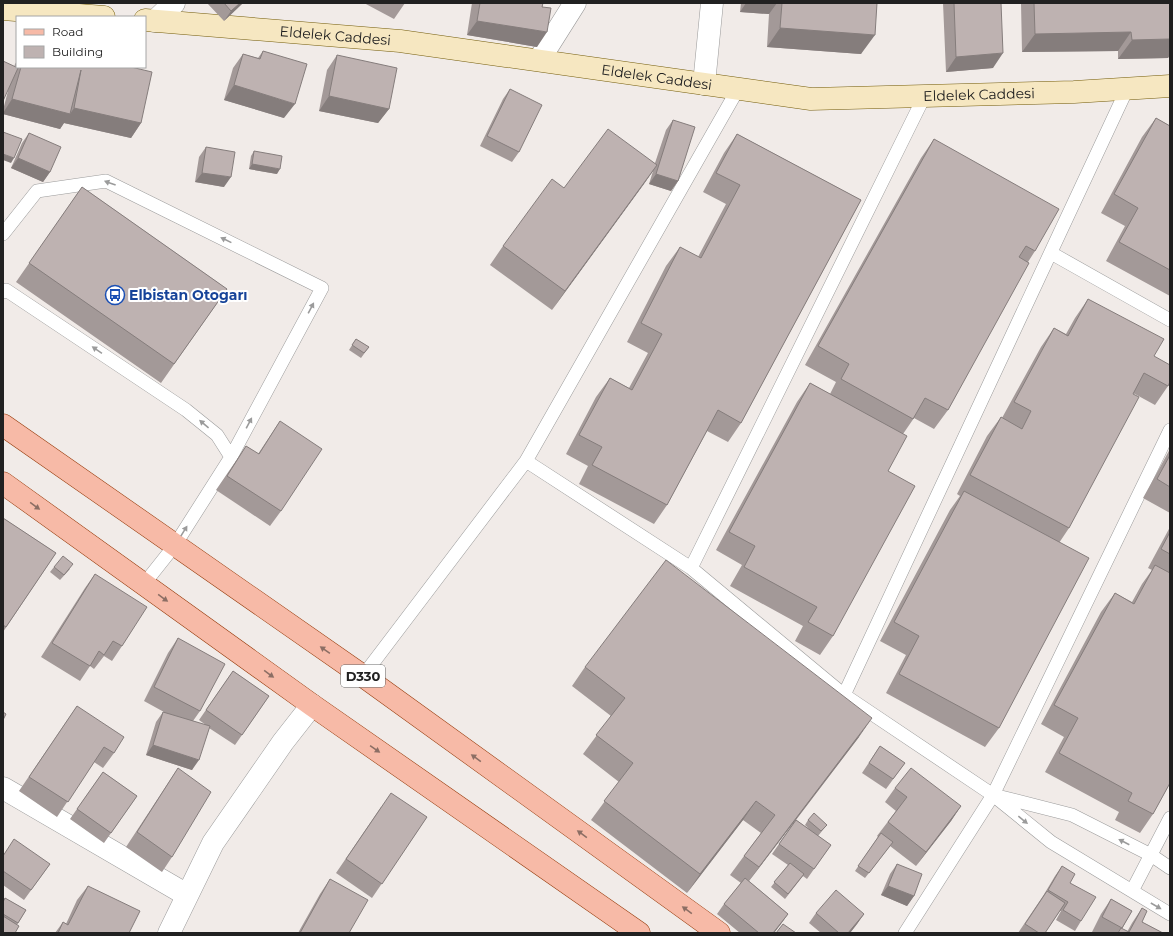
<svg xmlns="http://www.w3.org/2000/svg" width="1173" height="936" font-family="Montserrat,sans-serif">
  <style>
    .lines { fill: none; stroke-linecap: round; stroke-linejoin: round }
    .lane-casing { stroke: #9b9b9b; stroke-width: 14 }
    .street-casing { stroke: #9b9b9b; stroke-width: 23 }
    .secondary-casing { stroke: #745d0c; stroke-width: 23 }
    .primary-casing { stroke: #953909; stroke-width: 23 }
    .lane { stroke: #fff; stroke-width: 13 }
    .street { stroke: #fff; stroke-width: 22 }
    .secondary { stroke: #f6e7c1; stroke-width: 22 }
    .primary { stroke: #f7baa7; stroke-width: 22 }
    .wall { fill: #a39998 }
    .shaded-wall { fill: #857d7c }
    .building { fill: #beb2b1; stroke: #857d7c }
    .oneway { fill: #9b9b9b }
    .oneway2 { fill: #8c6e64 }
    .labels { text-anchor: middle; stroke-width: 4; stroke-linejoin: round; paint-order: stroke }
    .shield { fill: #fff; stroke: #646464; stroke-width: 1 }
    .shield-label { font-size: 13px; font-weight: bold; fill: #212121 }
    .street-label { font-size: 14px; fill: #212121; stroke: #fff }
    .transit-label { font-size: 14px; font-weight: bold; fill: #164399; stroke: #fff; text-anchor: start }
  </style>
  <rect width="100%" height="100%" fill="#f1ebe8"/>
  <g class="lines">
    <g class="lane-casing">
      <path id="lane" d="M3,234l34,-43 69,-10 216,107 -91,169
        M1051,253l119,67
        M3,292l3,-2 180,120 31,25 14,22 -56,88 -31,39
        M526,461l165,107 153,127 149,100 58,47 119,72
        M691,568l233,-471
        M363,676l163,-215 212,-372
        M844,695l283,-606
        M997,796l75,19 79,40 19,13
        M1132,891l38,-73
        M905,933l88,-138 177,-365"/>
    </g>
    <g class="street-casing">
      <path id="street" d="M155,21l19,-18
        M539,60l36,-57
        M704,84l8,-81
        M3,788l184,107
        M169,933l44,-90 70,-101 29,-37"/>
    </g>
    <g class="secondary-casing">
      <g id="secondary">
        <path d="M3,9l101,8"/>
        <path id="s1" d="M145,20l255,21 411,58 263,-7 96,-6"/>
      </g>
    </g>
    <g class="primary-casing">
      <path id="primary" d="M3,425l360,251 356,257
        M3,483l309,222 327,228"/>
    </g>
    <use href="#lane" class="lane"/>
    <use href="#street" class="street"/>
    <use href="#secondary" class="secondary"/>
    <use href="#primary" class="primary"/>
  </g>
  <path class="wall" d="M207,3h36l-19,18z
    M364,3h41l-11,16z
    M472,3h71l-6,44 -70,-12z
    M741,3h136l-16,51 -94,-7 2,-33 -29,-2z
    M943,3h58l-8,65 -47,4z
    M1021,3h149v52l-2,3 -50,1v-8l-96,1z
    M263,51l21,67 -60,-18 9,-32 10,-14 15,4z
    M337,55l52,54 -11,14 -59,-12 8,-41z
    M17,61v6h114l10,56 -10,15 -67,-15 -4,6 -57,-15v-4l12,-46z
    M510,89l9,63 -7,10 -32,-16 23,-47z
    M1156,118l14,8v170l-64,-35 19,-35 -24,-13 41,-76z
    M673,120l5,61 -7,10 -22,-7 4,-13 -101,139 -62,-45 13,-19 61,-58 91,-25 11,-33z
    M29,133l21,39 -7,10 -32,-14 11,-25z
    M737,134l124,66 -120,223 -13,19 -21,-11 -40,74 -13,19 -75,-40 9,-18 -22,-12 30,-57 14,-19 19,10 19,-35 -21,-11 39,-76 14,-19 18,10 28,-53 -23,-12 21,-39z
    M934,139l101,112 -7,11 -80,148 -14,19 -20,-11 -11,16 -15,37 -55,165 -13,19 -25,-14 8,-15 -73,-40 12,-21 -26,-15 81,-148 13,-19 20,11 6,-12 -31,-17 116,-207z
    M206,147l18,40 -29,-5 4,-25z
    M254,151l23,23 -28,-5 2,-13z
    M82,187l145,102 -66,94 -145,-101z
    M1088,299l66,57 14,30 -13,19 -22,-12 -64,135 -10,15 -60,185 -14,19 -99,-54 20,-38 -26,-14 70,-131 10,-14 -3,-2 30,-58 14,-19 1,1 39,-71 13,-19 12,6 9,-16z
    M356,339l13,8 -8,11 -12,-8z
    M280,421l1,90 -11,15 -54,-36 30,-44 12,8z
    M1170,449v64l-27,-15z
    M3,518l53,35 -53,79z
    M1170,527v256l-17,31 -13,19 -25,-13 4,-8 -74,-40 19,-35 -23,-13 60,-112 14,-19 17,9 10,-18 10,-14 -4,-2z
    M54,567l16,2 -10,11 -10,-8z
    M95,574l27,72 -10,15 -8,-5 -10,13 -4,-3 -10,15 -39,-24 44,-69z
    M178,638l22,73 -7,10 13,4 -7,-5 34,-49 36,25 -34,49 -26,-17 -17,42 -46,-15 10,-33 7,-10h1l-20,-11 24,-48z
    M585,667l274,70 -63,83 13,9 -4,-4 3,-5 19,5 -9,11 13,9 -24,34 -4,-3 -18,23 -14,-12 17,-22 -16,-11 23,-33 -46,60 39,33 -14,19h-34l-23,-19 7,-10 17,-21 -11,-8 14,-19 17,-23 -18,-13 -56,73 -96,-73 28,-38 -36,-28 28,-38 -39,-30z
    M77,706l37,47 -11,15 -9,-6 -37,55 -38,-26z
    M880,746l25,17 -19,26 -24,-16z
    M178,768l-6,89 -10,15 -36,-25z
    M103,772l34,24 -33,47 -34,-24z
    M895,788l66,18 -10,15 -35,45 -26,-20 -25,32 -10,-7 23,-34 -1,-1 19,-25 -11,-9z
    M381,807l46,10 -55,81 -36,-25z
    M3,856l47,8 -26,36 -21,-15z
    M897,864l17,32 -7,10 -26,-11 9,-21z
    M1062,866l8,17 11,38 -6,10 -19,-11 5,-9h-1l-15,22h-27l25,-37 12,-20z
    M330,879l19,54h-51l22,-39z
    M88,886l41,47h-74l8,-11 3,2 11,-24z
    M5,898l21,12 -9,15 -14,8v-32z
    M1111,899l21,12 -10,18 5,3 5,-9 10,-15v14l21,11h-69l-2,-1 9,-18z
    M816,913l48,1 -7,10 -7,9h-29l-12,-10z"/>
  <path class="shaded-wall" d="M240,3h3l-19,18 7,-10z
    M746,3h31l-8,11 -29,-2z
    M477,21l70,11 -10,15 -70,-12z
    M780,28l95,7 -14,19 -94,-7z
    M1131,32l-13,19 -96,1 13,-18z
    M1170,39v16l-2,3 -50,1 14,-19z
    M1003,53l-10,15 -47,4 10,-15z
    M234,85l61,19 -11,14 -60,-18z
    M329,96l60,13 -11,14 -59,-12z
    M12,99l58,15 4,-6 67,15 -10,15 -67,-15 -4,6 -57,-15v-1z
    M3,154l11,4 -3,5 -8,-3z
    M18,158l32,14 -7,10 -32,-14z
    M252,164l28,5 -3,5 -28,-5z
    M657,165l-13,19 -92,126 13,-19z
    M202,173l29,4 -7,10 -29,-5z
    M656,174l22,7 -7,10 -22,-7z
    M872,718l-13,19 -114,149 14,-19z
    M153,745l46,15 -7,10 -46,-15z
    M756,801l-13,19 -56,73 13,-19z
    M961,806l-10,15 -35,45 10,-14z
    M888,886l26,10 -7,10 -26,-11z
    M788,914l-7,10 -7,9h-1z
    M864,914l-7,10 -7,9h-2z"/>
  <path class="building" d="M224,3h16l-9,8z
    M480,3h63l-1,4 9,1 -4,24 -70,-11z
    M782,3h95l-2,32 -95,-7z
    M954,3h47l2,50 -47,4z
    M1034,3h136v36l-38,1 -1,-8 -96,2z
    M263,51l44,13 -12,40 -61,-19 9,-31 17,5z
    M337,55l60,13 -8,41 -60,-13z
    M3,61l15,7 -15,33z
    M21,67h110l21,5 -11,51 -67,-15 7,-38 -11,44 -58,-15z
    M510,89l32,16 -23,47 -32,-16z
    M1156,118l14,8v144l-51,-28 19,-34 -24,-14z
    M673,120l22,7 -17,54 -22,-7z
    M608,129l49,36 -92,126 -62,-45 49,-67 12,9z
    M3,132l19,7 -8,19 -11,-4z
    M29,133l32,14 -11,25 -32,-14z
    M737,134l124,66 -120,223 -23,-13 -51,95 -75,-40 10,-18 -23,-12 31,-57 22,12 30,-56 -21,-11 39,-76 21,11 39,-73 -24,-12z
    M934,139l125,70 -24,42 -9,-5 -7,11 10,6 -81,147 -23,-12 -12,21 -72,-40 8,-15 -31,-18z
    M206,147l29,5 -4,25 -29,-4z
    M254,151l28,5 -2,13 -28,-5z
    M82,187l145,102 -53,75 -145,-101z
    M1088,299l76,40 -10,17 16,9v17l-2,4 -24,-13 -11,21 6,3 -70,131 -99,-53 31,-58 21,12 9,-18 -17,-9 40,-74 14,8z
    M356,339l13,8 -5,6 -12,-8z
    M810,383l97,53 -19,35 27,15 -82,150 -25,-14 9,-15 -73,-40 11,-21 -26,-14z
    M280,421l42,28 -41,62 -54,-35 19,-30 13,8z
    M1170,455v32l-13,-8z
    M964,491l125,67 -90,170 -100,-54 20,-38 -25,-14z
    M3,518l53,35 -50,74 -3,-2z
    M1170,532v22l-9,-5z
    M63,556l10,8 -9,11 -10,-8z
    M666,560l206,158 -113,149 -15,-11 31,-41 -19,-14 -56,73 -96,-73 29,-38 -37,-28 29,-37 -40,-31z
    M1155,565l15,8v210l-17,31 -25,-13 4,-8 -73,-40 19,-35 -24,-13 61,-112 19,11z
    M95,574l52,33 -25,39 -9,-5 -9,14 -5,-4 -9,15 -38,-23z
    M178,638l47,26 -25,47 -46,-24z
    M233,671l36,25 -27,39 -36,-25z
    M77,706l47,31 -10,16 -10,-6 -36,55 -39,-25z
    M3,712l3,2 -3,6z
    M163,712l47,14 -11,34 -46,-15z
    M880,746l25,17 -12,16 -24,-16z
    M178,768l33,24 -39,65 -35,-25z
    M911,768l50,38 -35,46 -38,-30 19,-25 -12,-9z
    M103,772l34,24 -26,37 -34,-24z
    M391,793l36,24 -45,67 -36,-25z
    M814,813l13,12 -6,6 -13,-11z
    M796,820l35,25 -17,24 -35,-25z
    M881,833l12,9 -24,31 -11,-7z
    M14,839l36,25 -19,26 -28,-19v-15z
    M790,863l14,11 -16,20 -14,-12z
    M897,864l25,10 -8,22 -26,-10z
    M1062,866l13,8 -5,9 26,14 -15,24 -18,-11 5,-8 -20,-12z
    M745,878l43,36 -15,19h-14l-35,-29z
    M330,879l38,21 -19,33h-49z
    M88,886l52,25 -11,22h-71l5,-11 5,3z
    M836,890l28,24 -16,19h-9l-23,-20z
    M1047,891l18,12 -20,30h-6l-14,-9z
    M5,898l21,12 -8,13 -15,-9v-12z
    M1111,899l21,12 -10,17 -20,-11z
    M1142,908l5,3 -5,11 21,11h-45l3,-5 8,4z
    M3,916l16,10 -4,7h-12z
    M783,924l13,9h-20z"/>
  <defs><path id="oneway-solid" d="M-6-.8H1V-3.2L6.5 0L1 3.2V.8H-6Z"/></defs>
  <g class="oneway">
    <use href="#oneway-solid" transform="translate(110 183) rotate(-160)"/>
    <use href="#oneway-solid" transform="translate(226 240) rotate(-154)"/>
    <use href="#oneway-solid" transform="translate(311 308) rotate(-62)"/>
    <use href="#oneway-solid" transform="translate(97 350) rotate(-146)"/>
    <use href="#oneway-solid" transform="translate(249 423) rotate(-62)"/>
    <use href="#oneway-solid" transform="translate(204 424) rotate(-140)"/>
    <use href="#oneway-solid" transform="translate(184 531) rotate(-58)"/>
    <use href="#oneway-solid" transform="translate(1023 820) rotate(39)"/>
    <use href="#oneway-solid" transform="translate(1124 842) rotate(-153)"/>
    <use href="#oneway-solid" transform="translate(1156 906) rotate(30)"/>
  </g>
  <g class="oneway2">
    <use href="#oneway-solid" transform="translate(35 506) rotate(36)"/>
    <use href="#oneway-solid" transform="translate(163 598) rotate(36)"/>
    <use href="#oneway-solid" transform="translate(325 650) rotate(-145)"/>
    <use href="#oneway-solid" transform="translate(269 674) rotate(36)"/>
    <use href="#oneway-solid" transform="translate(375 749) rotate(35)"/>
    <use href="#oneway-solid" transform="translate(476 758) rotate(-144)"/>
    <use href="#oneway-solid" transform="translate(582 834) rotate(-144)"/>
    <use href="#oneway-solid" transform="translate(687 910) rotate(-144)"/>
  </g>
  <defs>
    <g id="bus-ring" transform="scale(1)"><circle r="9.5" fill="#fff" stroke="#1a4fb4" stroke-width="1.5"/><path d="M-5-6H5V4H4V6H2V4H-2V6H-4V4H-5ZM-3.5-4V0h7V-4ZM-3.5 1.2v1.5H-2V1.2ZM2 1.2v1.5H3.5V1.2Z" fill="#1a4fb4"/></g>
  </defs>
  <g fill-rule="evenodd">
    <use href="#bus-ring" x="115" y="295"/>
  </g>
  <g class="labels">
    <rect class="shield" x="341" y="665" width="44" height="22" rx="3"/>
    <g class="shield-label">
      <text x="363" y="681">D330</text>
    </g>
    <g class="street-label">
      <text dy="5" stroke="none"><textPath href="#s1" startOffset="191">Eldelek Caddesi</textPath></text>
      <text dy="5" stroke="none"><textPath href="#s1" startOffset="515">Eldelek Caddesi</textPath></text>
      <text dy="5" stroke="none"><textPath href="#s1" startOffset="839">Eldelek Caddesi</textPath></text>
    </g>
    <g class="transit-label">
      <text x="129" y="300">Elbistan Otogarı</text>
    </g>
  </g>
  <rect width="1173" height="936" fill="none" stroke="#212121" stroke-width="8"/>
  <rect x="16" y="16" width="130" height="52" fill="#ffffff" stroke="#a6a6a6"/>
  <rect x="24" y="29" width="20" height="6" fill="#f7baa7" stroke="#a6a6a6"/>
  <text x="52" y="36" font-size="12" fill="#212121">Road</text>
  <rect x="24" y="46" width="20" height="12" fill="#beb2b1" stroke="#a6a6a6"/>
  <text x="52" y="56" font-size="12" fill="#212121">Building</text>
</svg>
